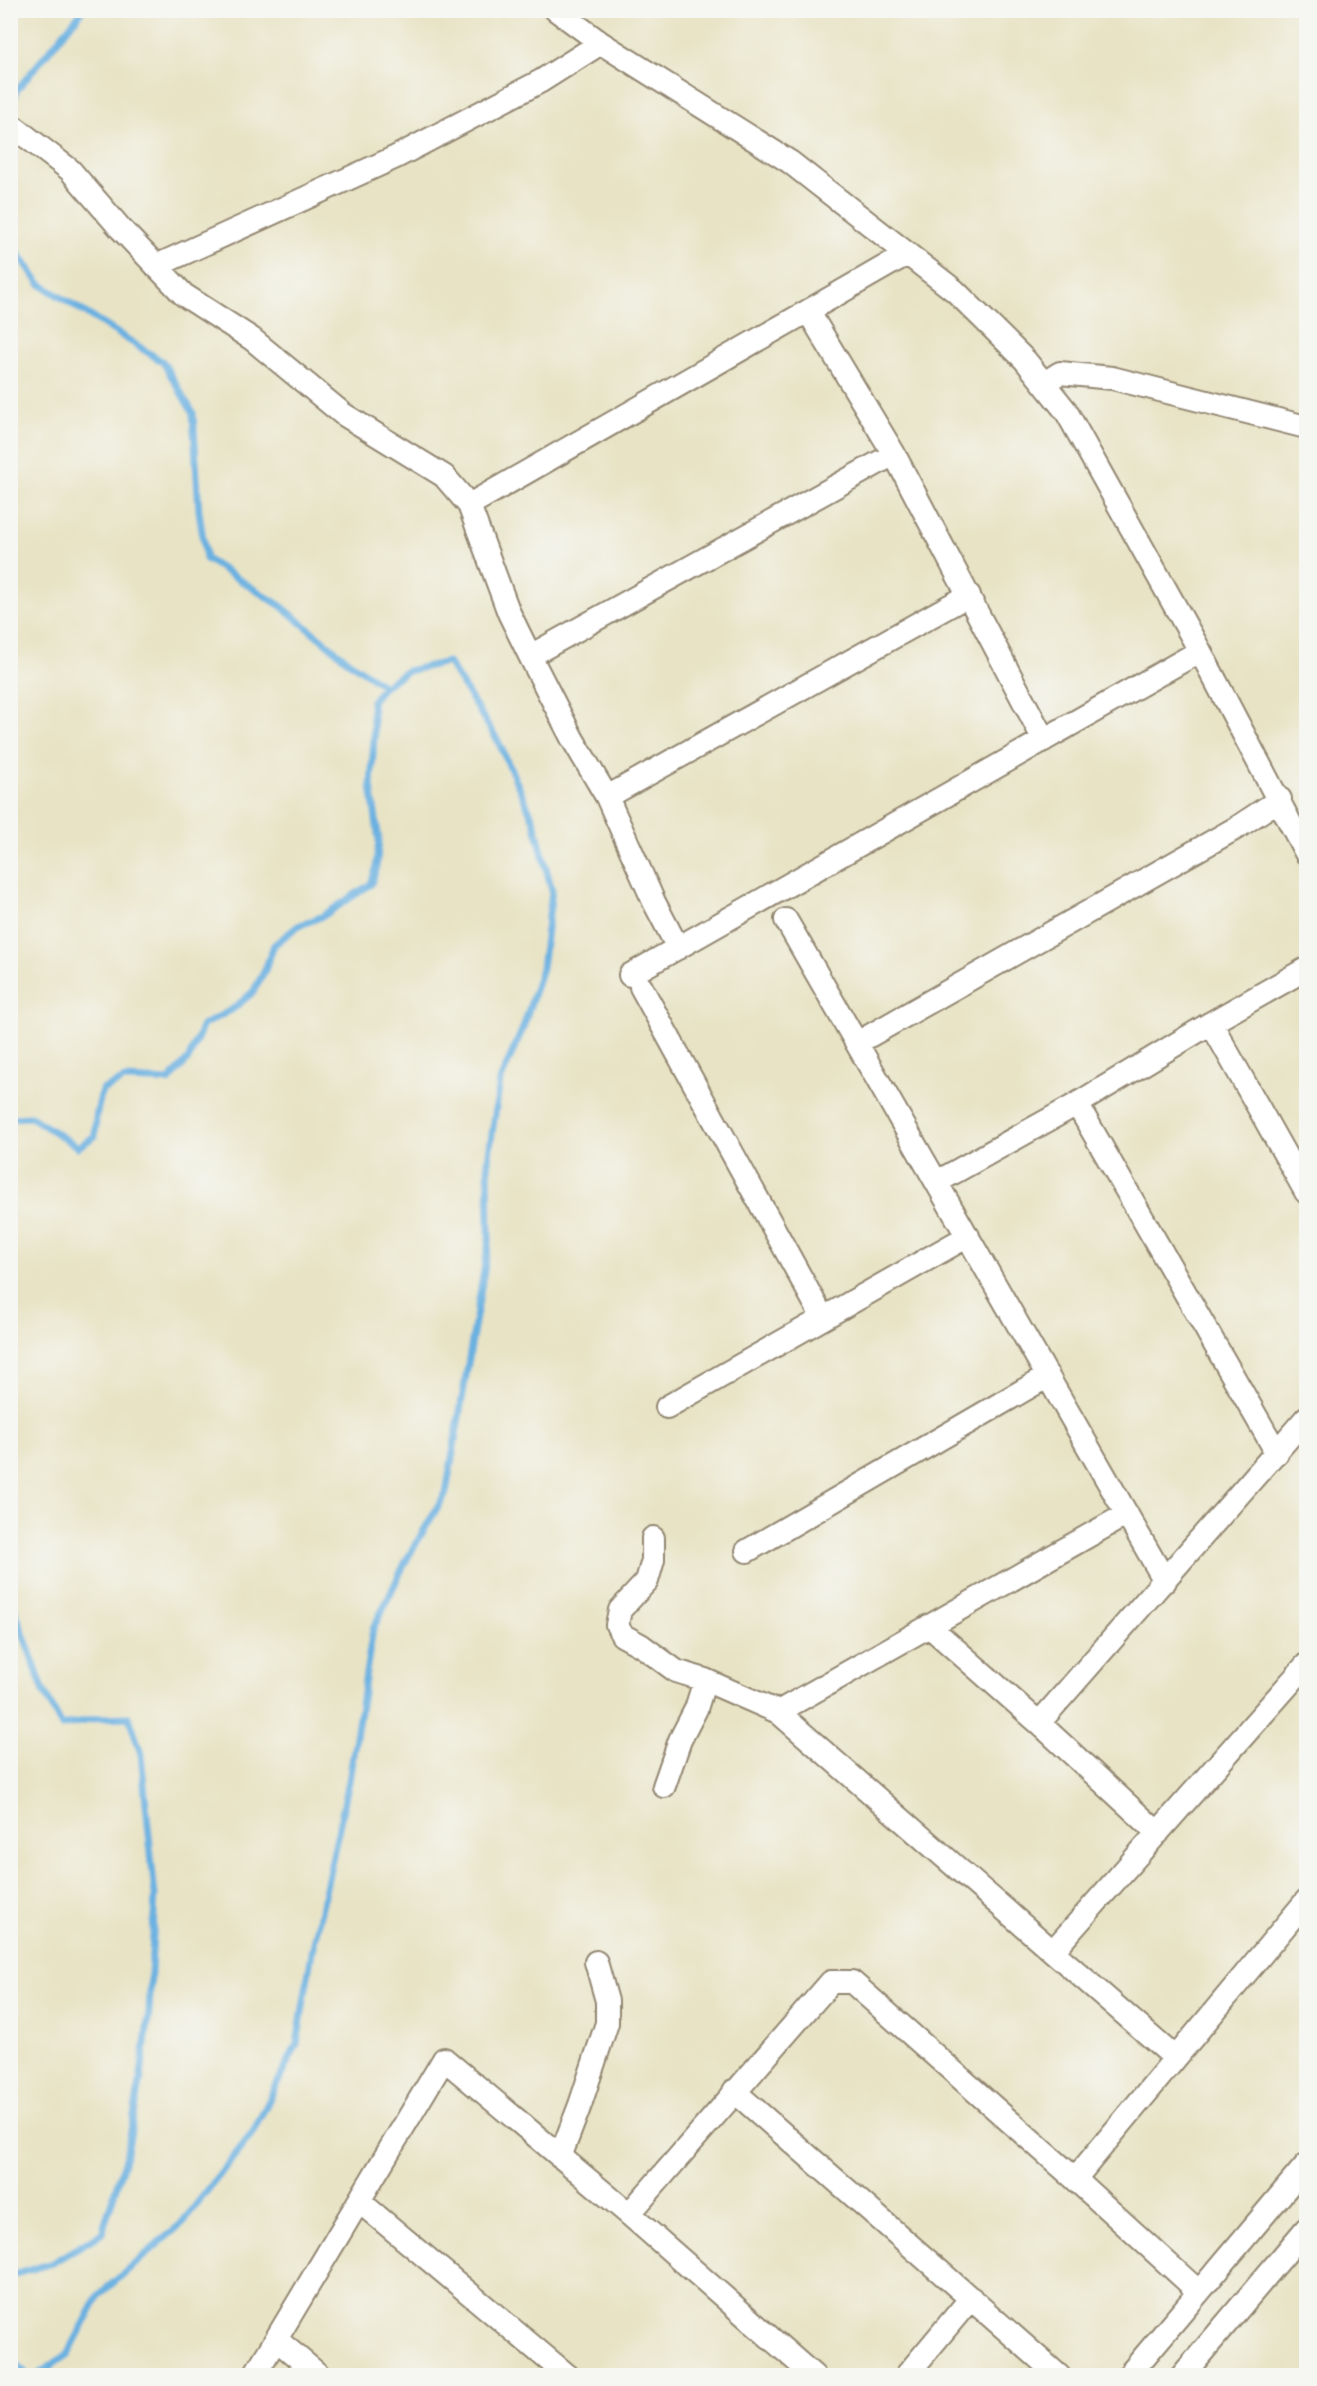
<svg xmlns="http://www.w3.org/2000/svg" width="1317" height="2386" font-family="Sriracha,sans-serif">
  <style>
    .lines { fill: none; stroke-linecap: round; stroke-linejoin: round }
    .stream { stroke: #6bb1e1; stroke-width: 7 }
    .minor-casing { stroke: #928671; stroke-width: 26 }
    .minor { stroke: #fff; stroke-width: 22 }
  </style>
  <rect width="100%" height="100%" fill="#f6f6f2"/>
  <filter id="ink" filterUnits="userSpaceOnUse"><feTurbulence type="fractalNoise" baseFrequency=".0167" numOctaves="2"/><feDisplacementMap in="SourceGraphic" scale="12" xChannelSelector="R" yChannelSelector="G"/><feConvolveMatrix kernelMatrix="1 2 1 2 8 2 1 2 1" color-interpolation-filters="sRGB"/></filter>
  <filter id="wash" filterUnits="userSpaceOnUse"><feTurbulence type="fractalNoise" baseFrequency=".008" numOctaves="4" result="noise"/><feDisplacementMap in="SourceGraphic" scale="24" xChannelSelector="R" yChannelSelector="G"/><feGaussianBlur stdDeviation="1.35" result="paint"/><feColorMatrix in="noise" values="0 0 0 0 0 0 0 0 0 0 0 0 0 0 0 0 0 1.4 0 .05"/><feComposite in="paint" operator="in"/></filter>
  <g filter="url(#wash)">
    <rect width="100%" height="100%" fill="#e8e3c4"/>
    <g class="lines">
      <path class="stream" d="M10,111l6,-20 67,-81
        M10,242l30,42 123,78 30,51 6,98 7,48 75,47 67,55 36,25 23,-15 41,-9 50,79 36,80 18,70 -10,77 -19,60 -23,53 -12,79 1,81 -43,252 -38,64 -35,72 -24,152 -37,171 -15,92 -44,88 -72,92 -82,71 -31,59 -32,22
        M10,1118l21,-1 47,30 17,-11 1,-19 6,-27 23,-11 44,2 20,-23 14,-33 30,-16 20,-17 12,-22 9,-25 24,-19 25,-10 48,-32 5,-15 3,-29 -8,-54 3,-50 -2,-35 12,-15
        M10,1597l34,95 18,34 37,-8 30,-1 12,37 14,141 -6,118 -9,70 -13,69 -25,81 -50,30 -42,13
        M10,2357l18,19"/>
    </g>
  </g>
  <g filter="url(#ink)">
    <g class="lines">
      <g class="minor-casing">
        <path id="minor" d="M556,10l45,33 189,119 165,129 70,69 41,51 134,240 106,202
          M10,124l60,46 51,59 63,66 68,44 91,75 101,62 25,29 40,108 21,43 364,-202
          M156,266l240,-109 145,-76 60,-38
          M808,311l99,-57
          M1044,383l16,-10 52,5 194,49
          M469,505l339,-194 86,143 150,286
          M530,656l42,82 35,59 47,105 24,46
          M607,797l362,-202
          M786,920l379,661
          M630,975l570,-324
          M641,987l182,331
          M1211,1023l95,-54
          M857,1043l381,-216 42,-28
          M1077,1104l200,349
          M937,1182l140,-78 134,-81 95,169
          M667,1407l301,-171
          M653,1538v22l-6,21 -27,29 -3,15 5,10 20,11 34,25 29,9 73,32 396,345
          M747,1551l301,-175
          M929,1626l110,97 119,110
          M778,1712l349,-198
          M1039,1723l267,-305
          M664,1786l16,-46 16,-31 9,-29
          M1053,1951l253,-286
          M734,2091l325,285
          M560,2157l20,-52 27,-82v-22l-11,-39
          M1075,2179l231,-278
          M360,2202l208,174
          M629,2214l202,-232h21l223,197 124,113
          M277,2340l43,36
          M254,2376l190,-317 185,155 185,162
          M906,2376l65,-78
          M1128,2376l178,-211
          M1182,2376l124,-147"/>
      </g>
      <use href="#minor" class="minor"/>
    </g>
  </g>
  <rect width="1317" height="2386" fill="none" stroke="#f6f6f2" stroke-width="36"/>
</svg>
